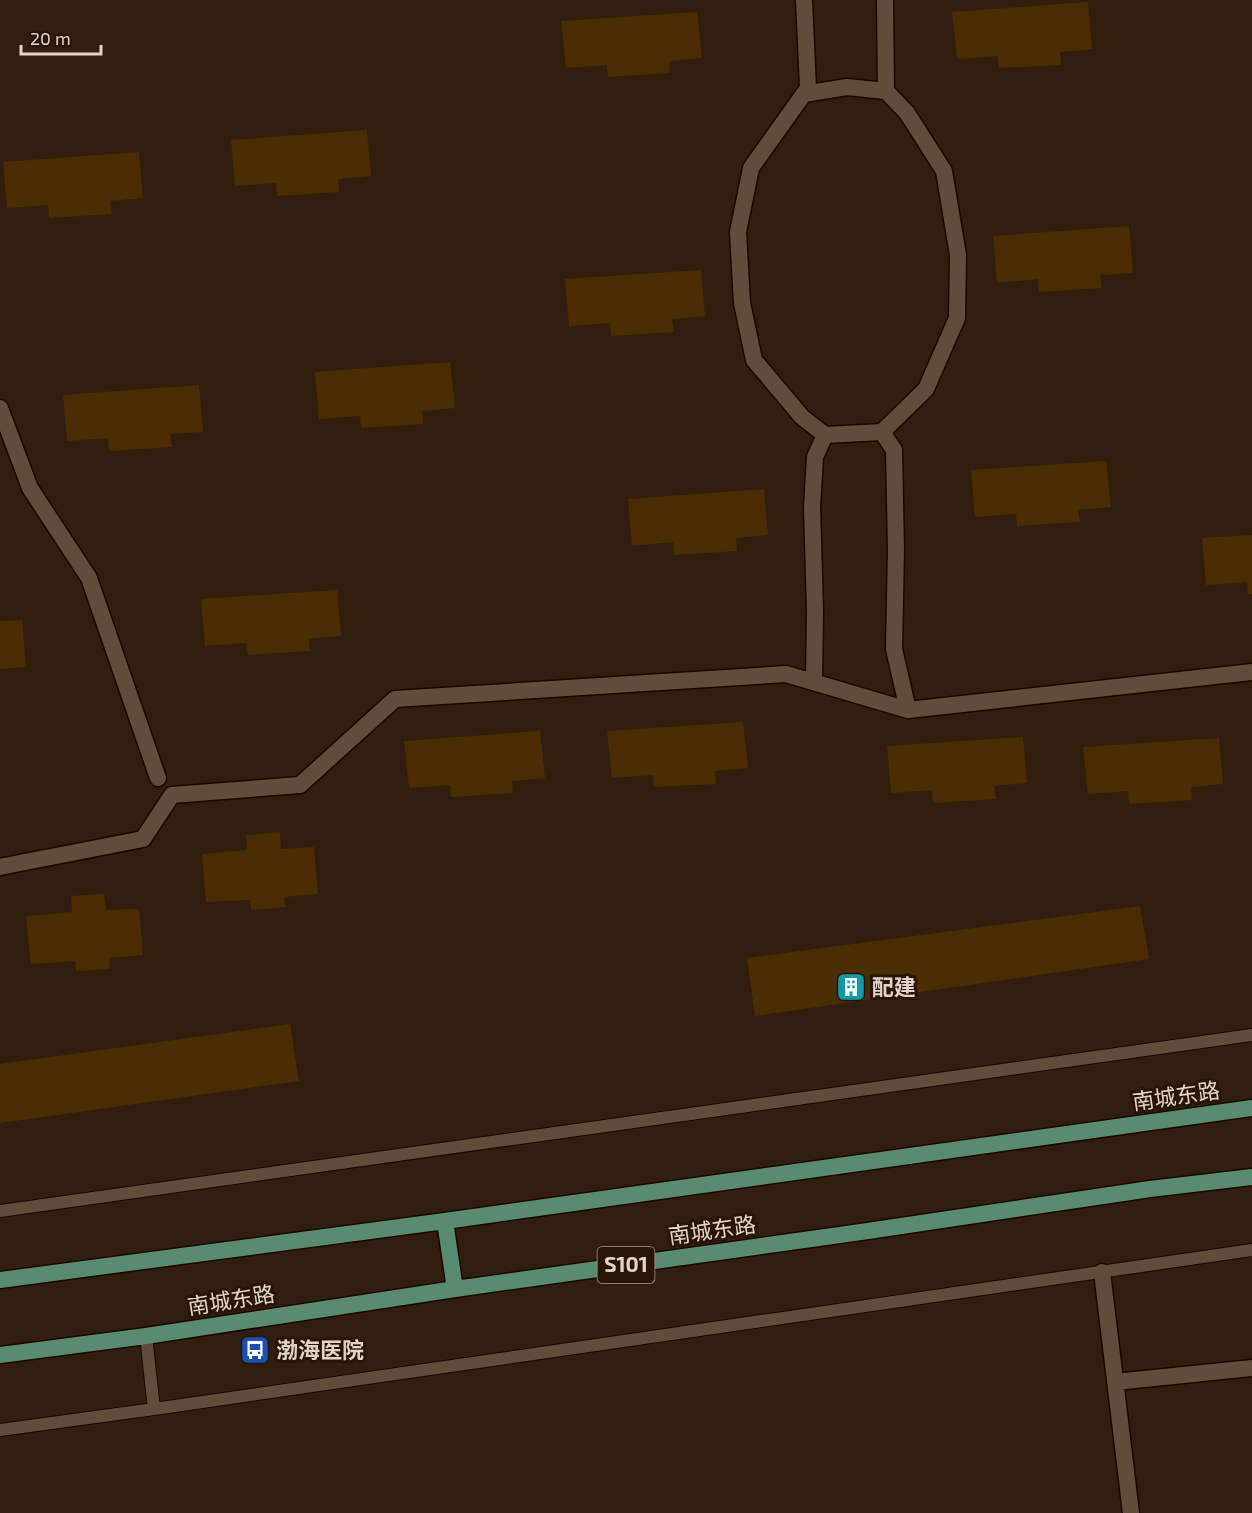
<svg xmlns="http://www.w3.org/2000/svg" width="1252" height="1513" font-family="'Exo 2','Noto Sans SC',sans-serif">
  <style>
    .building { fill: #4b2d03 }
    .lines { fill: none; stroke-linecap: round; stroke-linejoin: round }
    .service-casing { stroke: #190800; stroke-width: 14 }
    .minor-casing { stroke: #190800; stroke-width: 19 }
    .primary-casing { stroke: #190800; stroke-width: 19 }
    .service { stroke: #614b3a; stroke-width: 12 }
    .minor { stroke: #614b3a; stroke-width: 16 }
    .primary { stroke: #598b71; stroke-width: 16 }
    .labels { text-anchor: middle; stroke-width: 6; stroke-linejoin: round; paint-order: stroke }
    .shield { fill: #281506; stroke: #aa9a8f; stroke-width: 1.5 }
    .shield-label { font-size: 21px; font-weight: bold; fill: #e1d3ca }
    .poi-label { font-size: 22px; font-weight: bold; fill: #e1d3ca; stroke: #281506; text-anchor: start }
    .street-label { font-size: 22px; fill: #e1d3ca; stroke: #281506 }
  </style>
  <rect width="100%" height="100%" fill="#321e0f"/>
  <path class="building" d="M1088,2l4,47 -32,3 1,13 -62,3 -2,-12 -40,3 -5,-47z
    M697,12l5,46 -33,3 1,12 -62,4 -1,-12 -41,3 -5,-47z
    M367,130l4,46 -33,3 1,13 -62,4 -1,-13 -41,3 -4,-46z
    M139,152l4,46 -33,3 2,13 -63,4 -1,-13 -41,3 -4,-46z
    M1129,226l4,47 -33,2 2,13 -63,4 -1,-13 -41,4 -4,-47z
    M701,270l4,46 -33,3 2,13 -63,4 -1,-13 -41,3 -4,-47z
    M450,362l5,46 -33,3 1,13 -62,4 -1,-12 -41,3 -4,-47z
    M199,385l4,47 -33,2 2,13 -63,4 -1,-13 -41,3 -4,-46z
    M1106,461l5,46 -33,3 2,12 -63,4 -1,-12 -41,3 -4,-47z
    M764,489l4,46 -32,3 1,13 -63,4 -1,-13 -41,4 -4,-47z
    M1252,535v59h-4l-1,-12 -41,3 -4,-47z
    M337,590l4,46 -32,3 1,12 -62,4 -2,-12 -41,3 -4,-47z
    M22,620l4,47 -26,2v-48z
    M743,722l5,46 -33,3 1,13 -62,3 -1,-12 -41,3 -5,-47z
    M540,731l5,47 -33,3 1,12 -62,4 -1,-12 -41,3 -5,-47z
    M1023,737l4,46 -33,3 2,13 -63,4 -1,-13 -41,3 -4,-47z
    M1219,738l4,46 -32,3 1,13 -63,4 -1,-13 -40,3 -5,-47z
    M280,832l1,17 33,-2 4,47 -34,3 1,10 -34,3 -1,-10 -44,2 -4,-48 45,-4 -1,-15z
    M104,894l2,16 33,-1 4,46 -34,3 1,11 -34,2 -1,-10 -44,3 -5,-48 46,-4 -1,-16z
    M1140,906l9,53 -394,57 -8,-58z
    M290,1024l9,57 -299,42v-59z"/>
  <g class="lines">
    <g class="service-casing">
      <path id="service" d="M0,1211l1252,-176
        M146,1336l8,73
        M0,1430l154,-21 1098,-159"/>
    </g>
    <g class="minor-casing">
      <path id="minor" d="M804,0l4,88 -57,80 -13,64 4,71 12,57 48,57 23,18 57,-3 44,-43 31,-71 1,-63 -14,-84 -37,-58 -21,-22 -1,-91
        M804,94l43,-7 39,4
        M0,408l30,80 59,90 69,200
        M882,432l12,18 2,100 -2,99 14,61
        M814,682l1,-72 -3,-103 3,-50 10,-22
        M0,867l143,-28 29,-44 128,-10 95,-86 391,-25 122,36 344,-38
        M1102,1272l29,241
        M1115,1382l137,-14"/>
    </g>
    <g class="primary-casing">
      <path id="primary" d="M445,1221l10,68
        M0,1280l445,-59 807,-113
        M0,1355l146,-19 309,-47 406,-57 289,-43 102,-12"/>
    </g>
    <use href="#service" class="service"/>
    <use href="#minor" class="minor"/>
    <use href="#primary" class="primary"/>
  </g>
  <defs>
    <g id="building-square" transform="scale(1.5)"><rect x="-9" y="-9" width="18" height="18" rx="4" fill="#0f9aa8" stroke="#281506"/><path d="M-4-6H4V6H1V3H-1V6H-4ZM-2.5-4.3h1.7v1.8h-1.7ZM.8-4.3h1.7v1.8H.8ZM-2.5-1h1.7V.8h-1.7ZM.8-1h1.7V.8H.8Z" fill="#fff"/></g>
    <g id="bus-square" transform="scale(1.5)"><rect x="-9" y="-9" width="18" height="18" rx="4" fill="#1a4fb4" stroke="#281506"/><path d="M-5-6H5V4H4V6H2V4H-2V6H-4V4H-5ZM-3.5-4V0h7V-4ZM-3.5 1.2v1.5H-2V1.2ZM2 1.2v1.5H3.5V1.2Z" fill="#fff"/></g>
  </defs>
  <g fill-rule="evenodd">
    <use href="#building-square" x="851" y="987"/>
    <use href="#bus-square" x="255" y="1350"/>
  </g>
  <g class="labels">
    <rect class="shield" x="597.5" y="1247" width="57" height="36" rx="4.5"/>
    <g class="shield-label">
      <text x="626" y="1272">S101</text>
    </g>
    <g class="poi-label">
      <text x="872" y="995">配建</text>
      <text x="276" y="1358">渤海医院</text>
    </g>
    <g class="street-label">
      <text transform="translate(1176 1096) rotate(-8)" y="8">南城东路</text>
      <text transform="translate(712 1230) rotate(-8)" y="8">南城东路</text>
      <text transform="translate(231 1300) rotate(-9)" y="8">南城东路</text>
    </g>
  </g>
  <path d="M21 45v9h80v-9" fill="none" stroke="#e1d3ca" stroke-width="3"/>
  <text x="30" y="45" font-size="18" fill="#e1d3ca" stroke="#281506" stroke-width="4.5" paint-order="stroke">20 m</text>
</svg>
